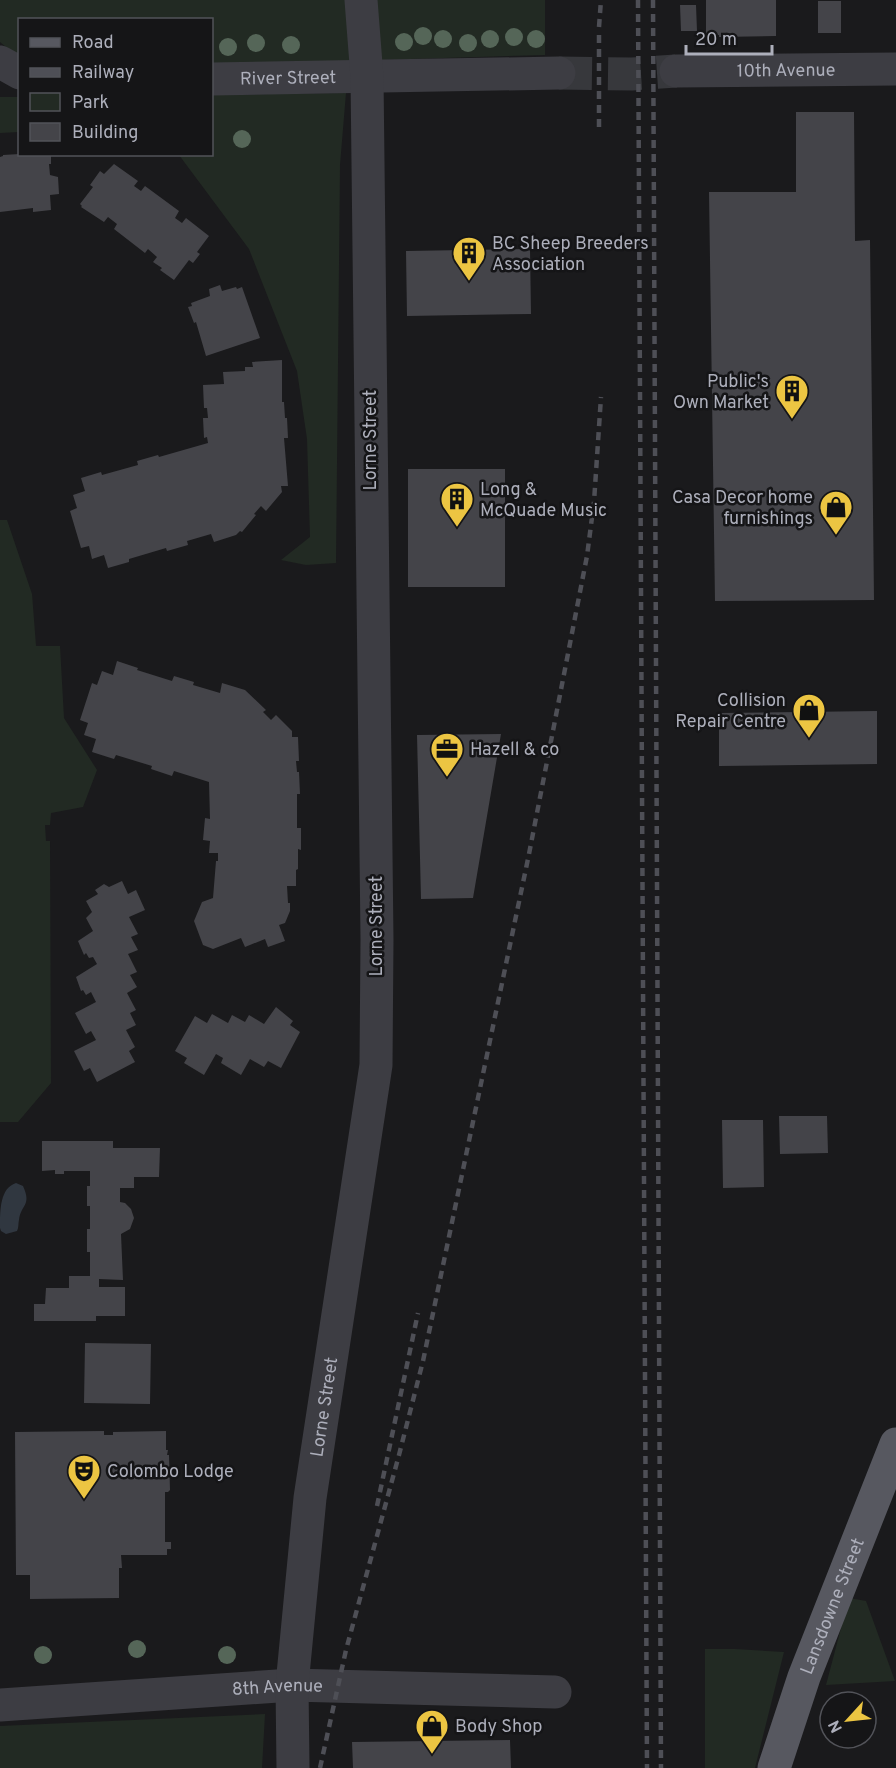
<svg xmlns="http://www.w3.org/2000/svg" width="896" height="1768" font-family="Overpass,sans-serif">
  <style>
    .green { fill: #222a23 }
    .water { fill: #303740 }
    .building { fill: #444449 }
    .lines { fill: none; stroke-linecap: round; stroke-linejoin: round }
    .minor-tunnel { stroke: #37383c; stroke-width: 33; stroke-dasharray: 33 16; stroke-linecap: butt }
    .minor { stroke: #3d3d43; stroke-width: 33 }
    .major { stroke: #575860; stroke-width: 33 }
    .rail { stroke: #4e4f56; stroke-width: 4.5; stroke-dasharray: 8 6; stroke-linecap: butt }
    .tree { fill: #556658 }
    .labels { text-anchor: middle; stroke-width: 5; stroke-linejoin: round; paint-order: stroke }
    .street-label { font-size: 18px; fill: #adafbb; stroke: #151517 }
    .poi-label { font-size: 18px; fill: #adafbb; stroke: #151517; text-anchor: start }
  </style>
  <rect width="100%" height="100%" fill="#1a1a1c"/>
  <path class="green" d="M0,0h545v55l-333,10v-45h-192l-1,38 -19,-16z
    M346,93l-6,72 -4,398 -30,2 -25,-5 29,-23 -3,-98 -10,-68 -48,-122 -70,-94 33,-1v-59z
    M0,97h19v35l-19,1z
    M0,520h7l25,74 4,52h24l4,72 33,52 -14,37 -32,6 -1,12h-5l1,16h4l1,242 -33,39h-18z
    M849,1598l17,3 29,80 -69,4z
    M705,1649h30l49,3 -29,116h-50z
    M265,1714l-3,54h-262v-42z"/>
  <path class="water" d="M16,1183l7,3c9,20 -2,18 -4,34 -1,4 0,7 -2,11l-11,3 -5,-3 -1,-3c0,-18 0,-40 16,-45z"/>
  <path class="building" d="M706,0h70v36l-57,1v-2h-13z
    M818,1h23v32h-23z
    M680,5h16l1,26h-16z
    M796,112h58l1,129 15,-1 4,360 -159,1 -6,-409h87z
    M20,154l31,2v8h-2l1,11 8,2 1,17 -9,1 1,15 -18,2v-4l-33,4v-55l3,-1v-1z
    M114,164l24,17 -4,5 7,5 4,-5 34,25 -4,7 7,5 4,-5 23,18 -12,16 3,2 -7,9 -4,-3 -15,20 -14,-10 2,-2 -9,-6 4,-5 -9,-8 -3,4 -31,-24 3,-5 -9,-7 -4,5 -23,-15 1,-1 -2,-2 13,-17 -3,-2 10,-14 4,3z
    M530,249l1,65 -124,2 -1,-65z
    M220,285l2,6 14,-4 1,2 5,-2 18,51 -54,18 -10,-34 -2,1 -6,-16 4,-1 -1,-3 19,-7 -1,-7z
    M282,360v42h2l1,16h2l1,20h-4l4,48h-7l1,6 -16,19 -5,-5 -7,8 2,1 -14,17 -2,-1 -4,4 -22,7 -3,-8 -24,7 1,4 -21,6 -1,-3 -37,11v3l-21,6 -4,-13 -12,4 -3,-13 -8,2 -11,-37 7,-3 -4,-13 12,-4 -4,-13 20,-6 1,3 36,-10 -1,-4 21,-6 1,2 49,-14 -1,-6 -3,1 -1,-20h5l-1,-10h-3l-1,-23 21,-1 -1,-12 22,-1v-4h8l-1,-5z
    M408,469h97v118h-97z
    M117,661l21,7 -1,2 35,11 2,-5 20,6 -1,3 27,8 2,-10 23,7 21,20 -3,2 8,8 5,-5 16,16v6h6l1,24h-3l1,11h2l1,22h-3v34h4v22l-3,-1v20l-2,1v16h-9l1,17h2v8l-5,12 -6,2 6,16 -17,6 -3,-8 -20,8 -4,-9 -28,11 -10,-4 -9,-24 8,-19 11,-4 3,-37h2v-8h-9l1,-12 -7,-1 2,-22 5,1 -1,-37 -35,-11 -2,5 -21,-7 1,-3 -36,-11 -2,4 -22,-7 4,-13 -12,-4 4,-12 -8,-3 12,-37 5,2 5,-14 11,4z
    M877,711v53l-158,2v-53z
    M501,734l-28,164 -52,1 -4,-164z
    M122,881l6,13 8,-4 9,20 -16,7 9,17 -7,3 7,13 -10,4 9,18 -7,3 7,12 -10,6 9,17 -6,3 6,12 -10,5 9,17 -6,4 6,11 -38,20 -7,-14 -6,3 -10,-20 22,-11 -5,-9 -5,3 -11,-21 21,-11 -5,-10 -5,3 -3,-5 -2,1 -5,-14 21,-13 -4,-7 -4,1 -3,-5 -2,2 -6,-14 15,-10 -7,-13 6,-6 -6,-11 12,-7 -3,-4 9,-6 5,3z
    M276,1007l17,14 -3,4 10,7 -19,36 -13,-7 -4,6 -14,-8 -9,16 -20,-12 2,-5 -7,-4 -12,21 -20,-12 3,-5 -12,-7 20,-35 12,7 5,-9 16,9 4,-8 13,7 4,-7 15,9z
    M779,1116h48l1,37 -48,1z
    M722,1120h41l1,67 -41,1z
    M42,1141h71v7h47l-1,29h-25v11h-14v14l5,1 6,6 3,9 -4,11 -9,5 2,46 -24,-1v8h26v29h-29v5h-62v-17h11l1,-16h23v-12h21v-24h-3v-23h3v-23h-3v-20h3v-15h-26v3h-9v-4l-13,1z
    M85,1343l66,1 -1,60 -66,-1z
    M104,1431v4h9v-3l53,-1v19h2l-1,5h2l1,35 -2,2h-3v50h6v7h-4v6h-46l1,13h-3v30l-89,1v-24h-14l-1,-143z
    M510,1740l1,28h-158l-1,-26z"/>
  <g class="lines">
    <path class="minor-tunnel" d="M559,73l73,1 44,-3"/>
    <g class="minor">
      <path d="M0,62l20,11"/>
      <path id="s1" d="M676,71l220,-2"/>
      <path id="s2" d="M212,79l347,-6"/>
      <path id="s3" d="M0,1705l292,-20 263,7"/>
      <path id="s4" d="M293,1768l-1,-83 18,-187 66,-433 1,-126 -10,-862 -6,-77"/>
    </g>
    <path class="major" id="s5" d="M774,1768l30,-91 92,-233"/>
    <path class="rail" d="M638,0l9,1768
      M653,0l8,1768
      M599,27l2,-27
      M599,35v97
      M377,1506l41,-193
      M320,1768l26,-118 53,-195 24,-94 106,-507 58,-298 7,-54 7,-105"/>
  </g>
  <g class="tree">
    <circle cx="423" cy="36" r="9"/>
    <circle cx="514" cy="37" r="9"/>
    <circle cx="443" cy="39" r="9"/>
    <circle cx="490" cy="39" r="9"/>
    <circle cx="536" cy="39" r="9"/>
    <circle cx="404" cy="42" r="9"/>
    <circle cx="256" cy="43" r="9"/>
    <circle cx="468" cy="43" r="9"/>
    <circle cx="291" cy="45" r="9"/>
    <circle cx="228" cy="47" r="9"/>
    <circle cx="242" cy="139" r="9"/>
    <circle cx="137" cy="1649" r="9"/>
    <circle cx="43" cy="1655" r="9"/>
    <circle cx="227" cy="1655" r="9"/>
  </g>
  <defs>
    <g id="building-pin" transform="scale(1.725)"><path d="M0 17L-7.5 6A9.5 9.5 0 1 1 7.5 6Z" fill="#ecc542" stroke="#151517"/><path d="M-4-6H4V6H1V3H-1V6H-4ZM-2.5-4.3h1.7v1.8h-1.7ZM.8-4.3h1.7v1.8H.8ZM-2.5-1h1.7V.8h-1.7ZM.8-1h1.7V.8H.8Z" fill="#111"/></g>
    <g id="shop-pin" transform="scale(1.725)"><path d="M0 17L-7.5 6A9.5 9.5 0 1 1 7.5 6Z" fill="#ecc542" stroke="#151517"/><path d="M-5-2.5h2.3a2.7 3.5 0 0 1 5.4 0H5L5.5 6h-11ZM-1.5-2.5h3a1.5 2.3 0 0 0-3 0Z" fill="#111"/></g>
    <g id="office-pin" transform="scale(1.725)"><path d="M0 17L-7.5 6A9.5 9.5 0 1 1 7.5 6Z" fill="#ecc542" stroke="#151517"/><path d="M-6-3h4V-5.5h4V-3h4V5H-6ZM-1-4.5V-3h2v-1.5ZM-6 0V1H6V0Z" fill="#111"/></g>
    <g id="theatre-pin" transform="scale(1.725)"><path d="M0 17L-7.5 6A9.5 9.5 0 1 1 7.5 6Z" fill="#ecc542" stroke="#151517"/><path d="M-5-5.5Q0-4 5-5.5V0Q5 5 0 6Q-5 5-5 0ZM-3.3-2.5H-1v1.5H-3.3ZM1-2.5H3.3v1.5H1ZM-2.8 1Q0 5.5 2.8 1Z" fill="#111"/></g>
  </defs>
  <g fill-rule="evenodd">
    <use href="#building-pin" x="469" y="253"/>
    <use href="#building-pin" x="792" y="391"/>
    <use href="#building-pin" x="457" y="499"/>
    <use href="#shop-pin" x="836" y="507"/>
    <use href="#shop-pin" x="809" y="710"/>
    <use href="#office-pin" x="447" y="749"/>
    <use href="#theatre-pin" x="84" y="1471"/>
    <use href="#shop-pin" x="432" y="1726"/>
  </g>
  <g class="labels">
    <g class="street-label">
      <text dy="6" stroke="none"><textPath href="#s1" startOffset="110">10th Avenue</textPath></text>
      <text dy="6" stroke="none"><textPath href="#s2" startOffset="76">River Street</textPath></text>
      <text transform="translate(370 440) rotate(-90)" y="6">Lorne Street</text>
      <text transform="translate(376 926) rotate(-90)" y="6">Lorne Street</text>
      <text dy="6" stroke="none"><textPath href="#s4" startOffset="363">Lorne Street</textPath></text>
      <text dy="6" stroke="none"><textPath href="#s5" startOffset="172">Lansdowne Street</textPath></text>
      <text dy="6" stroke="none"><textPath href="#s3" startOffset="278">8th Avenue</textPath></text>
    </g>
    <g class="poi-label">
      <text x="492" y="249">BC Sheep Breeders<tspan x="492" dy="21">Association</tspan></text>
      <text x="769" y="387" text-anchor="end">Public's<tspan x="769" dy="21">Own Market</tspan></text>
      <text x="480" y="495">Long &amp;<tspan x="480" dy="21">McQuade Music</tspan></text>
      <text x="813" y="503" text-anchor="end">Casa Decor home<tspan x="813" dy="21">furnishings</tspan></text>
      <text x="786" y="706" text-anchor="end">Collision<tspan x="786" dy="21">Repair Centre</tspan></text>
      <text x="470" y="755">Hazell &amp; co</text>
      <text x="107" y="1477">Colombo Lodge</text>
      <text x="455" y="1732">Body Shop</text>
    </g>
  </g>
  <rect x="18" y="18" width="195" height="138" fill="#151517" stroke="#525359" stroke-width="1.5"/>
  <rect x="30" y="38" width="30" height="9" fill="#575860" stroke="#525359" stroke-width="1.5"/>
  <text x="72" y="48" font-size="18" fill="#adafbb">Road</text>
  <rect x="30" y="68" width="30" height="9" fill="#4e4f56" stroke="#525359" stroke-width="1.5"/>
  <text x="72" y="78" font-size="18" fill="#adafbb">Railway</text>
  <rect x="30" y="93" width="30" height="18" fill="#222a23" stroke="#525359" stroke-width="1.5"/>
  <text x="72" y="108" font-size="18" fill="#adafbb">Park</text>
  <rect x="30" y="123" width="30" height="18" fill="#444449" stroke="#525359" stroke-width="1.5"/>
  <text x="72" y="138" font-size="18" fill="#adafbb">Building</text>
  <g transform="translate(848 1720) rotate(243)"><circle r="28" fill="#151517" stroke="#525359" stroke-width="1.5"/>
  <path d="M0-4.5L10 22L0 15L-10 22Z" fill="#ecc542"/>
  <text y="-9" font-size="16" font-weight="bold" text-anchor="middle" fill="#adafbb">N</text>
  </g>
  <path d="M686 45v9h86v-9" fill="none" stroke="#adafbb" stroke-width="3"/>
  <text x="695" y="45" font-size="18" fill="#adafbb" stroke="#151517" stroke-width="4.5" paint-order="stroke">20 m</text>
</svg>
